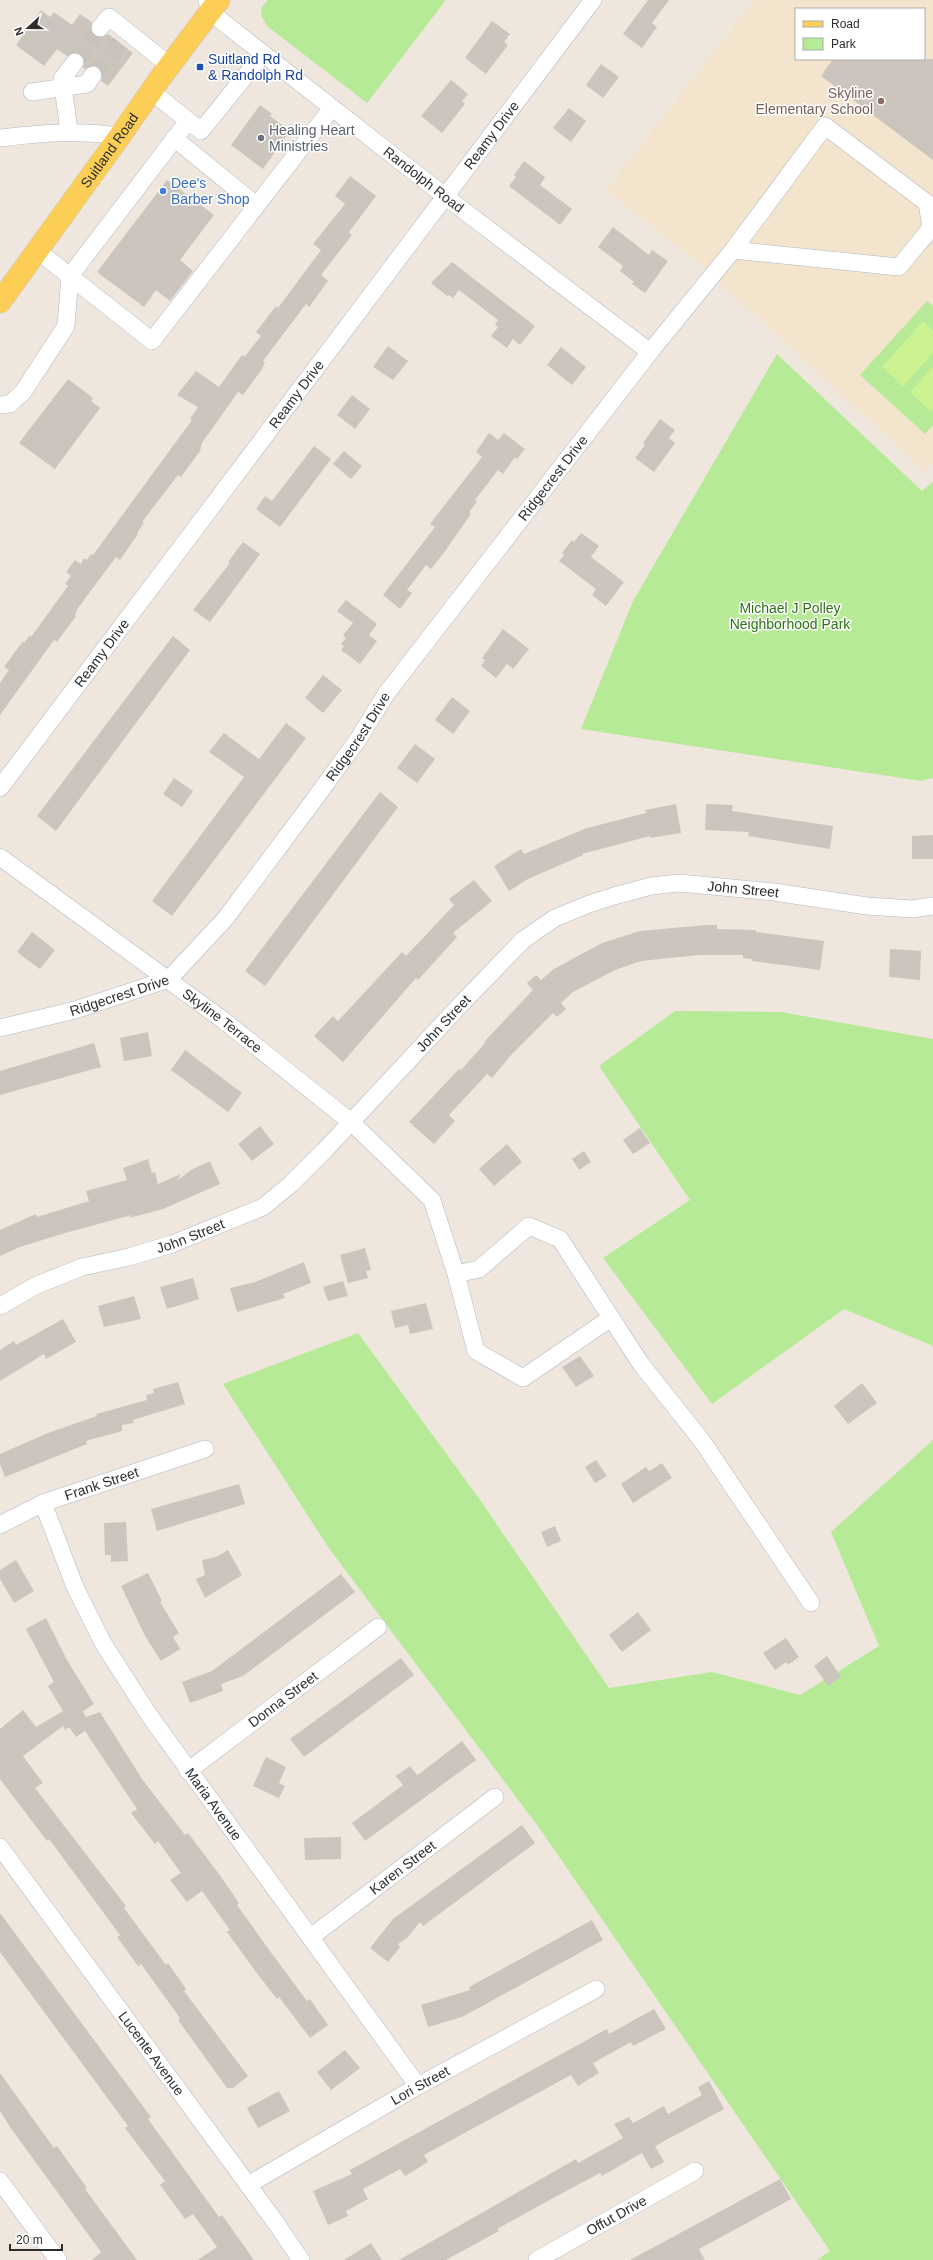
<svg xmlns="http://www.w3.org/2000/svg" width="933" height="2260" font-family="Arial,sans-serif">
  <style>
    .education { fill: #f2e4cd; fill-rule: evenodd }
    .green { fill: #b7ea97 }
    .pitch { fill: #cdf292 }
    .building { fill: #cbc5bd }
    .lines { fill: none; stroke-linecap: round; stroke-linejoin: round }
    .minor-tunnel { stroke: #c8c2bb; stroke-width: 17; stroke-dasharray: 17 8; stroke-linecap: butt }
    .minor-casing { stroke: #b2b6c1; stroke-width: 18 }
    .major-casing { stroke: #c8c8c8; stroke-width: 23 }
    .minor { stroke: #fff; stroke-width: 17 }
    .major { stroke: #fdce56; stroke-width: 22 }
    .transit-dot { fill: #1a4fb4; stroke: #fff; stroke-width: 1.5 }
    .education-dot { fill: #8d6e63; stroke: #fff; stroke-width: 1.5 }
    .worship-dot { fill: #6b7280; stroke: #fff; stroke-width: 1.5 }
    .shop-dot { fill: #3f7fe0; stroke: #fff; stroke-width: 1.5 }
    .labels { text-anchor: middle; stroke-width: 3; stroke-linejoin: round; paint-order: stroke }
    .transit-label { font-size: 14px; fill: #164399; stroke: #fff; text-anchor: start }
    .education-label { font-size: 14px; fill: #785e54; stroke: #fff; text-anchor: end }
    .worship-label { font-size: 14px; fill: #5b616d; stroke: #fff; text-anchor: start }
    .street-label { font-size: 14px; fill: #2d2d2d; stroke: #fff }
    .shop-label { font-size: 14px; fill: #366cbe; stroke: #fff; text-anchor: start }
    .park-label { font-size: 14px; fill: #2c7214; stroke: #fff }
  </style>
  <rect width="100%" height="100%" fill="#efe7de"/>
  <path class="education" d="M754,0h179v464l-8,8 -224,-207 -95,-75zM796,9h128v50h-128z"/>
  <path class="green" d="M268,0h178l-79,103 -100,-77 -6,-11 1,-8z
    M927,301l6,5v119l-8,9 -65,-59z
    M777,354l145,137 11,-9v296l-12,3 -340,-52 52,-128z
    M675,1011l106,1 152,27v307l-89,-37 -132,95 -109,-146 87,-58 -91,-134z
    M358,1333l120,164 131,191 103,-16 88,23 79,-49 -48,-114 102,-92v820h-116l13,-9 -290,-422 -212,-282 -105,-163z"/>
  <path class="pitch" d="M923,321l10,9v23l-30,33 -21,-19z
    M933,367v42l-2,3 -21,-20z"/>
  <path class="building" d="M648,0h21l-17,23 5,4 -15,21 -19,-14z
    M41,10l9,7 4,-5 18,13 8,-11 12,8 -1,9 3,5 9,1 5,-3 25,19 -25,33 -7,-5 2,-6 -4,-8 -6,-2 -8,4 -2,-1 1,-10 -7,-6 -10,4 -10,-7 -13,17 -28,-21z
    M492,21l18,13 -6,8 4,3 -22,29 -21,-16z
    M833,59h100v101l-112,-84z
    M601,64l18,13 -16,21 -17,-13z
    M451,80l17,14 -6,7 3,3 -23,29 -21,-17z
    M260,105l12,9 -2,2 20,15 -27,38 -32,-24z
    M569,108l17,13 -15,21 -18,-14z
    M524,161l21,16 -5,8 32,24 -12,16 -51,-39 7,-9 -2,-2z
    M350,176l26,20 -27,36 3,3 -31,40 7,6 -19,26 -3,-3 -43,57 2,1 -3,7 -19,26 -5,-3 -36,51 -2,8 -19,26 -3,-2 -36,47 2,1 -7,10 1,1 -18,26 -4,-3 -38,51 -3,7 1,1 -19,26 -3,-2 -54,75v-32l9,-13 -5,-3 19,-26 1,2 5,-7 2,1 37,-51 -3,-2 6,-8 -5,-4 9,-12 6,4 3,-6 3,2 4,-6 2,1 99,-135 -2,-1 8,-12 -21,-12 19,-24 23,16 23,-32 3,1 16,-20 -5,-4 20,-26 2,2 43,-58 -8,-6 32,-40 -10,-8z
    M167,180l47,35 -34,45 13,11 -23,30 -14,-11 -12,17 -47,-35z
    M613,227l36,28 3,-5 16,11 -23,32 -13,-9 2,-2 -14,-11 3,-5 -25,-19z
    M452,262l83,64 -15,19 -7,-6 -6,9 -16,-12 7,-9 -3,-2 3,-5 -39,-30 -6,8 -4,-3 -2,1 -16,-13z
    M388,346l20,15 -15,19 -20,-13z
    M561,347l25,20 -14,18 -25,-20z
    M68,379l25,19 -2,3 9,7 -45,61 -36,-26z
    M352,395l18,14 -15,20 -18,-14z
    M660,419l15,11 -6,8 6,5 -21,29 -19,-14 10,-13 -2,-2z
    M489,433l9,7 6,-7 21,16 -8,10 -2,-2 -12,17 -5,-4 -23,30 2,2 -8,10 2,2 -28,40 -12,15 -5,-4 -19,25 5,3 -12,16 -17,-14 52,-68 -5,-3 52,-67 -6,-5z
    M314,446l17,13 -51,68 -24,-18 9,-13 7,5z
    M344,451l18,15 -11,13 -18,-15z
    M581,533l18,13 -8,11 33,25 -18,24 -14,-11 4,-6 -37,-28 5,-6 -2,-2 10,-13 2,2z
    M243,542l17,12 -50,68 -17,-12 37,-47 -2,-1z
    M346,600l31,24 -8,11 8,6 -17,23 -19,-14 3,-4 -3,-2 5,-6 -3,-3 10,-12 -16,-12z
    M503,629l26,20 -16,20 -6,-5 -11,14 -15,-12 4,-6 -3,-2z
    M173,636l17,14 -134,181 -19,-15z
    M323,675l19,15 -19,23 -18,-15z
    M452,697l18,14 -17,23 -18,-14z
    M286,723l20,15 -134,178 -20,-15 92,-124 -35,-25 15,-19 35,26z
    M415,744l20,15 -18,24 -20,-15z
    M174,778l19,13 -11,16 -19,-13z
    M380,792l18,15 -133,179 -20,-15z
    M676,804l5,29 -31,5v-2l-68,18 1,1 -55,24 -19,12 -15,-25 27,-17 3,5 63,-26 59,-15 -1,-3z
    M706,804l27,1 -1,6 101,15 -3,23 -82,-13 1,-4 -44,-2z
    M933,835v24h-21v-23z
    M474,880l18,21 -39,32 4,4 -39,43 -2,-2 -73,84 -29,-26 19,-20 5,5 64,-69 4,4 48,-51 -5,-6z
    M706,925h11v4l39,1v2l68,9 -4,29 -68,-9v-2l-9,-1v-3h-44l-58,6 -26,9 -42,22 -12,11 5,6 -9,8 -4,-4 -41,41 -20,24 -5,-4 -38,41 6,6 -21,23 -25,-22 50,-53 2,1 24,-27 -1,-1 49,-52 -6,-7 9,-8 5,5 13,-11 48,-26 38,-12z
    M32,932l23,18 -15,19 -23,-17z
    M890,949l31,2 -1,29 -31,-3z
    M148,1032l4,24 -28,5 -4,-23z
    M94,1043l7,24 -101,28v-24z
    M185,1050l57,43 -14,19 -57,-42z
    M260,1126l14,18 -22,17 -14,-17z
    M640,1128l10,15 -17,11 -10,-14z
    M507,1144l15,18 -28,24 -15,-17z
    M584,1151l7,11 -12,8 -7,-11z
    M148,1159l4,14 3,-1 3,12 23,-10 -3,6 13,-10 19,-9 10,23 -57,25 -34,9 3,-3 -67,18 -45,14 -20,9v-26l36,-16 1,3 52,-16 -3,-10 41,-11 -4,-12z
    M365,1248l6,22 -5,1 2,7 -20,5 -8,-28z
    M304,1262l7,21 -28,11 2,4 -48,14 -7,-24 25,-6z
    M193,1278l6,21 -32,10 -7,-22z
    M343,1281l5,15 -20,5 -5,-14z
    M134,1296l7,23 -37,8 -6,-21z
    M426,1303l7,26 -23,5 -2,-9 -13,3 -4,-17z
    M63,1319l13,23 -30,17 -2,-5 -44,27v-31l14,-9 2,4z
    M580,1356l14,20 -18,11 -14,-20z
    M178,1382l7,22 -52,16 1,3 -12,2v6l-36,10 1,3 -82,33 -5,-13v-10l48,-21 49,-17 -1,-2 51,-14 -1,-5 8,-2 -1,-4z
    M862,1383l15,20 -29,21 -14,-18z
    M596,1460l11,16 -12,7 -10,-16z
    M662,1463l10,15 -39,25 -12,-19 25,-17 3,4z
    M239,1484l6,20 -88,27 -6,-22z
    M126,1522l2,39 -17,1v-7h-6l-1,-32z
    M555,1526l6,15 -14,6 -6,-15z
    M228,1550l14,25 -37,23 -9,-19 9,-4 -3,-15 14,-3z
    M16,1560l18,31 -20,12 -14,-24v-9z
    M148,1573l14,28 -2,1 19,31 -6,4 7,12 -19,12 -16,-25 -24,-50z
    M341,1574l14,18 -112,84 -22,8 2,7 -33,12 -8,-21 30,-11z
    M638,1612l13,18 -29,22 -13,-17z
    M46,1618l21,42 27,44 -11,7 3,6 14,-5 42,67 43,56 3,-2 31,41 20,29 -2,2 30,42 40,54 3,-2 18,26 -18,13 -31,-41 -2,2 -18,-23 -32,-44 3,-2 -28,-39 -15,11 -17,-22 11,-7 -23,-32 -3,3 -24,-31 6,-4 -52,-78 -9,6 -7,-10 -4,3 -2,-4 -40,30 20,27 -8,5 91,118 -2,2 42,57 2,-2 18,26 -2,2 64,85 -15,12h-6l-49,-68 2,-2 -39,-54 -3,2 -21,-29 3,-2 -71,-96 -2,2 -47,-62v-50l23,-19 13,17 27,-16 -15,-25 6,-4 -28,-53z
    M786,1638l13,19 -11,8 -2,-3 -11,8 -12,-17z
    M827,1656l14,21 -13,9 -14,-20z
    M401,1658l13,17 -110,82 -14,-18z
    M462,1741l14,19 -111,81 -13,-18 51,-38 -7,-9 14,-10 7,9 2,-1z
    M266,1757l20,10 -7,16 6,3 -6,12 -26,-12z
    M522,1825l13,18 -112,83 -3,-4 -13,16 -9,6 2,3 -12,15 -18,-14 23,-29z
    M341,1837v22l-36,1 -1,-22z
    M0,1913l151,204 -3,2 71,98 3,-2 32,45h-56l19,-13 -24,-33 -8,5 -25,-34 5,-4 -40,-53 3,-2 -128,-174z
    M592,1920l11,20 -141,77 -34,10 -7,-22 49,-15 -1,-3z
    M654,2009l12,20 -33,17 -2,-4 -38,21 6,10 -21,13 -7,-11 -147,80 4,7 -23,14 -5,-7 -37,20 5,10 -22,12 2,5 -20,9 -15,-34 39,-17 -2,-4 257,-141 2,5z
    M345,2050l15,18 -29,22 -14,-18z
    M0,2073l54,75 3,-2 30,42 -2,1 52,71h-45l9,-8 -91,-125 -10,-16z
    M709,2081l15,28 -69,37 9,16 -13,7 -9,-16 -40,23 -2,-3 -45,24 -58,32 2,2 -53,29h-47l177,-101 2,4 45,-25 -9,-14 15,-7 4,6 31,-17 4,8 34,-19 -4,-8z
    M279,2091l11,20 -32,17 -11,-20z
    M780,2179l11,20 -92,50 6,11h-75z
    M371,2243l11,17h-38z"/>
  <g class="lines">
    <path class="minor-tunnel" d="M75,62l25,-34
      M93,75l27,-32"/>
    <g class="minor-casing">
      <g id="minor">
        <path id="s1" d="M207,1l3,11 236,185 204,155"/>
        <path d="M100,28l9,-11 60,48"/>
        <path d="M151,91l50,40 62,-77"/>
        <path d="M32,92l55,-8 6,-9"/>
        <path d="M69,131l-7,-52 13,-17"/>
        <path d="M0,138c42,-5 78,-8 120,-2"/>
        <path d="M174,138l82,67"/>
        <path d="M38,251l114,90 180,-233"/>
        <path d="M0,405l10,-1 13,-12 43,-66 4,-50 118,-155"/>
        <path id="s2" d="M0,788l593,-788"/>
        <path id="s3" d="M0,857l223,163 128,102 81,78 24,74 20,77 47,27 88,-60"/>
        <path id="s4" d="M0,1028l75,-18 94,-31 56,-60 86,-115 48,-66 27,-44 264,-342 83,-102 92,-124 102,77 4,25 -32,39 -166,-17"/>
        <path d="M456,1274l23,-5 50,-43 31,13 81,125 61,77 109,162"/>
        <path id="s5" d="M0,1306l37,-21 45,-18 47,-10 43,-13 91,-37 28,-23 34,-34 139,-149 59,-61 32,-22 34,-14 25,-8 37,-10 28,-3 95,9 93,14 45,3 21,-3"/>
        <path id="s6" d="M43,1503l32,84 28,56 46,72 269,371"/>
        <path id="s7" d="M0,1525l43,-22 162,-54"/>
        <path id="s8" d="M188,1771l190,-144"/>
        <path id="s9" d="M0,1847l276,376 25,37"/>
        <path id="s10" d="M311,1937l184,-140"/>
        <path d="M0,2181l58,79"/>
        <path id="s11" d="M248,2185l170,-99 178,-97"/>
        <path id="s12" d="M537,2260l158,-89"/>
      </g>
    </g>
    <g class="major-casing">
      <g id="major">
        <path id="s13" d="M0,302l120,-166 41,-59 58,-77"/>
      </g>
    </g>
    <use href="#minor" class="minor"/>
    <use href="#major" class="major"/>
  </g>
  <rect class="transit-dot" x="196" y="63" width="8" height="8" rx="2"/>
  <circle class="education-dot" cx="881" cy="101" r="4"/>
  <circle class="worship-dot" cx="261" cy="138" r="4"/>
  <circle class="shop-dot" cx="163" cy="191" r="4"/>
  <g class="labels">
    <g class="transit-label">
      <text x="208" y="64">Suitland Rd<tspan x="208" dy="16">&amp; Randolph Rd</tspan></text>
    </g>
    <g class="education-label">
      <text x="873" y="98">Skyline<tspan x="873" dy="16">Elementary School</tspan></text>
    </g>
    <g class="worship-label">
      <text x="269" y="135">Healing Heart<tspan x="269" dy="16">Ministries</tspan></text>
    </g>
    <g class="street-label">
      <text dy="5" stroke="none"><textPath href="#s2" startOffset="817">Reamy Drive</textPath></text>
      <text dy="5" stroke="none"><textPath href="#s13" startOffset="187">Suitland Road</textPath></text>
      <text dy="5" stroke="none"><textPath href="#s1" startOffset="283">Randolph Road</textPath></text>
      <text dy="5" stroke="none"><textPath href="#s2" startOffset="493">Reamy Drive</textPath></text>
      <text dy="5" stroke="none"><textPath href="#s4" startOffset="808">Ridgecrest Drive</textPath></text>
      <text dy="5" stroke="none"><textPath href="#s2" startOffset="169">Reamy Drive</textPath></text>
      <text dy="5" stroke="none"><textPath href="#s4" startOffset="484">Ridgecrest Drive</textPath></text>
      <text dy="5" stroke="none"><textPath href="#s5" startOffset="888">John Street</textPath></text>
      <text dy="5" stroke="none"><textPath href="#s4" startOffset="124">Ridgecrest Drive</textPath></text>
      <text dy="5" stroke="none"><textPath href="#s3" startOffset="276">Skyline Terrace</textPath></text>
      <text dy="5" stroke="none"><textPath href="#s5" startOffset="540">John Street</textPath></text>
      <text dy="5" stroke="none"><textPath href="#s5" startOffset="204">John Street</textPath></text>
      <text dy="5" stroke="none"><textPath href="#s7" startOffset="110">Frank Street</textPath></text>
      <text dy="5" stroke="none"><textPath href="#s8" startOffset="119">Donna Street</textPath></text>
      <text dy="5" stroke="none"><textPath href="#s6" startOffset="348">Maria Avenue</textPath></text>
      <text dy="5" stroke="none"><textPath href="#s10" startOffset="115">Karen Street</textPath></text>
      <text dy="5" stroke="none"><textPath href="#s9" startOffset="256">Lucente Avenue</textPath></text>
      <text dy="5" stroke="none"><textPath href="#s11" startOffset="199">Lori Street</textPath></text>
      <text dy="5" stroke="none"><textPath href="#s12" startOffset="91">Offut Drive</textPath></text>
    </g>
    <g class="shop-label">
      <text x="171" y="188">Dee's<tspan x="171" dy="16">Barber Shop</tspan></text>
    </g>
    <g class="park-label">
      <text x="790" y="613">Michael J Polley<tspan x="790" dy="16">Neighborhood Park</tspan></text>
    </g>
  </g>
  <rect x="795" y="8" width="130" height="52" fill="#ffffff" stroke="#ababab"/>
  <rect x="803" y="21" width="20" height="6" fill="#fdce56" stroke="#ababab"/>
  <text x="831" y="28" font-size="12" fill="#2d2d2d">Road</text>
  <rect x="803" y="38" width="20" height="12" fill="#b7ea97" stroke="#ababab"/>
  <text x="831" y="48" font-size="12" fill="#2d2d2d">Park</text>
  <g transform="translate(28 28) rotate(249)" stroke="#ffffff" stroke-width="3" paint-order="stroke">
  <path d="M0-3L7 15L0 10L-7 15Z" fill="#2d2d2d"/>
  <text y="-6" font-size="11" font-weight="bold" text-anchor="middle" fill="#2d2d2d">N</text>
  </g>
  <path d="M10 2244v6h52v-6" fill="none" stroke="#2d2d2d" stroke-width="2"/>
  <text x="16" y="2244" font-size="12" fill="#2d2d2d" stroke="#ffffff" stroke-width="3" paint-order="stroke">20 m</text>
</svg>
